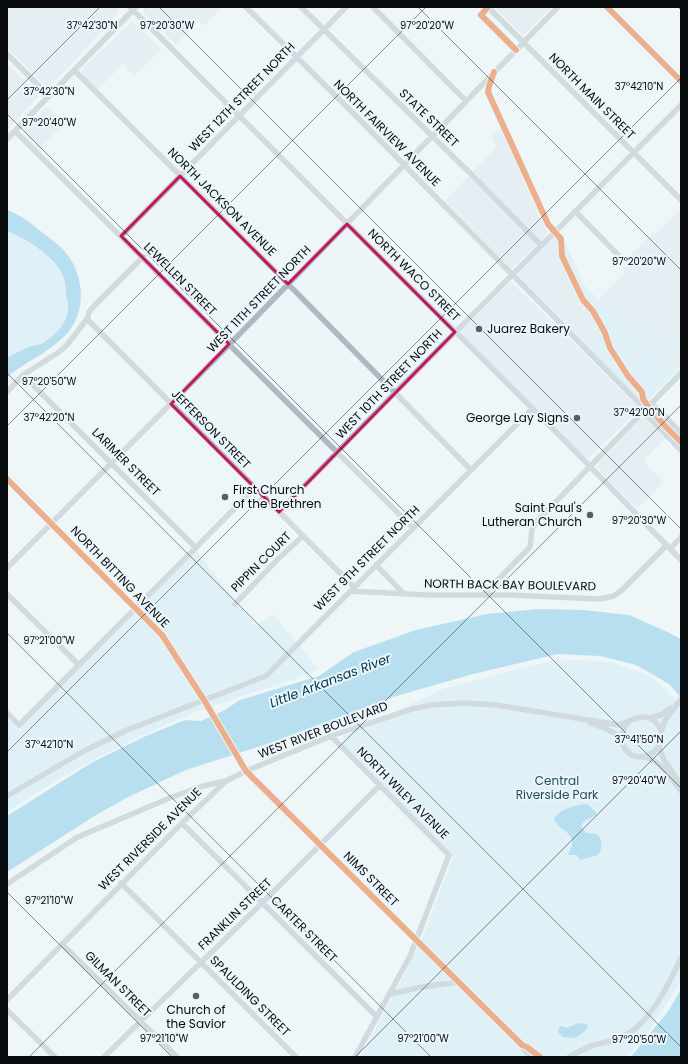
<svg xmlns="http://www.w3.org/2000/svg" width="688" height="1064" font-family="Poppins,sans-serif">
  <style>
    .built { fill: #d9e7ed }
    .green { fill: #cce9f7 }
    .water { fill: #77c4e5 }
    .lines { fill: none; stroke-linecap: round; stroke-linejoin: round }
    .minor { stroke: #adb9bf; stroke-width: 5.5 }
    .cycleway-casing { stroke: #ebf6fb; stroke-width: 8 }
    .cycleway { stroke: #e8590c; stroke-width: 6 }
    .marked { fill: none; stroke: #c2185b; stroke-width: 3; stroke-linejoin: round }
    .ticks { fill: none; stroke: #090c0e; stroke-width: 1; stroke-opacity: 0.45 }
    .poi-dot { fill: #595e60; stroke: #ebf6fb; stroke-width: 1.5 }
    .labels { text-anchor: middle; stroke-width: 4; stroke-linejoin: round; paint-order: stroke }
    .street-label { font-size: 12px; fill: #090c0e; stroke: #ebf6fb }
    .poi-label { font-size: 12px; fill: #090c0e; stroke: #ebf6fb; text-anchor: start }
    .park-label { font-size: 12px; fill: #224f62; stroke: #ebf6fb }
    .water-label { font-size: 13px; font-style: italic; fill: #053649; stroke: #ebf6fb }
    .ticks-label { font-size: 10px; text-anchor: middle; fill: #090c0e; stroke: #ebf6fb; stroke-width: 4; stroke-linejoin: round; paint-order: stroke }
  </style>
  <rect width="100%" height="100%" fill="#eef5f8"/>
  <path class="built" d="M7,7h112v2l-1,4 -17,18 -27,31 -26,26 -41,-40z
    M144,7h79l-19,19 -5,-5 -23,24 -32,-32z
    M494,7h58l-25,25 -5,3z
    M132,21l30,28 -28,27 -11,-12 -26,26 -15,-15 1,-7z
    M7,64l31,31v2l-31,33z
    M47,106l17,17 -25,27 -15,-16 -1,-2 3,-5z
    M501,129l47,105 -35,34 -2,1 -66,-68 51,-54 -6,-13z
    M680,209l1,158 -5,5 -19,-18 -24,-19 -35,-36 27,-27 -2,-3 6,-6v-2l-1,-3 24,-24 2,1z
    M552,239l19,46 26,49 -11,12 -68,-68 1,-5z
    M511,282l126,124v5l-48,47h-2l-2,-1 -123,-122 -1,-3 2,-3z
    M645,417l2,1 19,19 -23,24 21,20 -27,28 -36,-36 -3,-6v-3l42,-44z"/>
  <path class="green" d="M7,231c20,8 53,28 58,51 1,4 0,8 1,12 0,4 2,8 2,12 1,14 -11,28 -22,35 -4,4 -12,4 -17,6 -8,3 -15,8 -22,11z
    M560,231l24,54 49,50 24,19 19,18 -29,29 -6,1 -55,-56 11,-12 -26,-49 -19,-46z
    M623,314l6,6 1,-1 3,3 4,-4 2,2 5,-4 12,13 -10,11 -9,-8 -2,1 -16,-15z
    M672,339l7,7 -13,13 -8,-8z
    M195,549l60,77 18,-12 46,56c-46,17 -93,30 -138,48 -61,26 -119,57 -174,94v-91l1,-1 12,11v-5z
    M557,659l54,3 37,13 18,14 15,16v277l-28,43 -26,32h-267l42,-78 23,-48 28,-74 -5,-8 -105,-104 -1,-6 2,-3 99,-47z"/>
  <path class="water" d="M7,210c14,5 25,14 36,23 10,8 22,16 28,27 12,20 14,47 1,67 -15,22 -44,33 -65,50v-19c7,-4 14,-8 22,-11 5,-2 13,-2 17,-6 11,-7 23,-21 22,-35 0,-4 -2,-8 -2,-12 -1,-4 0,-8 -1,-12 -5,-23 -38,-43 -58,-51z
    M539,609l44,1 46,5 36,16 16,8v59l-12,-14 -33,-19 -36,-9 -42,-2 -85,20 -80,23 -123,46 -84,27 -58,27 -32,18 -89,57v-56l84,-53 55,-27 39,-16 16,1 22,-10 17,-11 79,-24 35,-24 62,-22 71,-16z
    M587,804l9,8v3c-7,5 -22,7 -10,18 4,0 7,0 10,1 7,4 7,15 2,21l-18,5 -3,-5h-9c0,-3 3,-6 4,-9 2,-13 -11,-16 -17,-24l-1,-4c8,-10 21,-13 33,-14z
    M681,989v68h-50l38,-47z
    M578,1023l8,1 2,2 -2,4 -10,8 -13,-1 -5,-5 1,-5 2,-1 6,2z"/>
  <g class="lines">
    <path class="minor" d="M130,7l444,443 107,110
      M246,7l107,106 286,290 6,6 3,7 33,34
      M301,7l175,172 65,66
      M373,7l93,94
      M488,7l193,193
      M607,7l74,74
      M7,54l42,42
      M74,70l159,158 238,242
      M15,131l398,397
      M7,139l129,-132
      M575,211l43,44 2,6
      M121,236l225,-229
      M87,319l267,268
      M23,375l173,173
      M7,392l16,-17 36,-23 8,-7 20,-26 2,-7 5,-6 49,-49
      M651,404l6,4 24,25
      M7,479l155,156 42,65 42,71 276,274 5,2 13,10
      M279,512l116,-119 286,-288
      M670,549l11,-12
      M376,565l27,28
      M7,568l217,-218 334,-343
      M351,591l76,4h82l91,4 14,-3 8,-6 45,-45
      M7,594l72,71
      M483,595l47,-48 2,-18 5,-8 144,-148
      M235,604l44,-46 24,-22
      M7,713l12,12 236,-237
      M649,718l12,-3 10,-7
      M590,723c12,4 22,7 31,15
      M661,731l5,-12 15,-20
      M331,736l118,119 -39,101 -55,101
      M659,747l5,13 17,25
      M645,757c16,4 27,22 36,34
      M7,796l75,-44 45,-22 139,-54 266,-267
      M182,823l195,194
      M121,883l175,174
      M7,884l69,-46 9,-4 87,-37 31,-11 23,-5 20,-10 85,-35 81,-27 19,-4 33,-2 32,2 123,20c9,-2 16,-9 25,-8 5,0 10,3 13,7 17,21 -16,46 -32,25 -6,-9 -3,-17 2,-26
      M62,944l115,113
      M390,994l32,-7 37,-5
      M7,1000l175,-177 43,-41
      M7,1010l48,47
      M522,1045l2,5 7,7
      M104,1057l158,-154 118,-118
      M569,1057c9,-5 18,-10 28,-13 9,-2 18,-3 27,-8 26,-13 45,-52 57,-78"/>
    <g class="cycleway-casing">
      <path id="cycleway" d="M488,7l-7,8 35,35
        M607,7l74,74
        M494,72l-5,14 -1,6 60,132 13,15 1,17 21,44 10,11 12,22 5,15 18,28 14,16 1,7 5,7 16,19 17,17
        M7,479l155,156 42,65 42,71 276,274 5,2 13,10"/>
    </g>
    <use href="#cycleway" class="cycleway"/>
  </g>
  <path d="M0 0H688V1064H0ZM180,176l108,108 59,-60 108,108 -176,180 -108,-108 58,-60 -108,-108z" fill="#eef5f8" fill-opacity=".55" fill-rule="evenodd"/>
  <path class="marked" d="M180,176l108,108 59,-60 108,108 -176,180 -108,-108 58,-60 -108,-108z"/>
  <path class="ticks" d="M159,7l522,522M418,7l263,263M678,7l3,3M7,100l93,-93M7,114l674,674M7,373l674,674M7,426l419,-419M7,633l424,424M7,752l674,-674M7,892l165,165M29,1057l652,-652M355,1057l326,-326"/>
  <g class="poi-dot">
    <circle cx="479" cy="329" r="4"/>
    <circle cx="577" cy="418" r="4"/>
    <circle cx="225" cy="497" r="4"/>
    <circle cx="590" cy="515" r="4"/>
    <circle cx="196" cy="996" r="4"/>
  </g>
  <g class="labels">
    <g class="street-label">
      <text transform="translate(592 96) rotate(45)" y="4">NORTH MAIN STREET</text>
      <text transform="translate(242 97) rotate(-46)" y="4">WEST 12TH STREET NORTH</text>
      <text transform="translate(429 118) rotate(44)" y="4">STATE STREET</text>
      <text transform="translate(387 133) rotate(45)" y="4">NORTH FAIRVIEW AVENUE</text>
      <text transform="translate(222 202) rotate(45)" y="4">NORTH JACKSON AVENUE</text>
      <text transform="translate(414 275) rotate(45)" y="4">NORTH WACO STREET</text>
      <text transform="translate(180 279) rotate(45)" y="4">LEWELLEN STREET</text>
      <text transform="translate(259 299) rotate(-46)" y="4">WEST 11TH STREET NORTH</text>
      <text transform="translate(389 384) rotate(-46)" y="4">WEST 10TH STREET NORTH</text>
      <text transform="translate(211 429) rotate(45)" y="4">JEFFERSON STREET</text>
      <text transform="translate(126 462) rotate(45)" y="4">LARIMER STREET</text>
      <text transform="translate(367 558) rotate(-45)" y="4">WEST 9TH STREET NORTH</text>
      <text transform="translate(261 562) rotate(-45)" y="4">PIPPIN COURT</text>
      <text transform="translate(120 577) rotate(46)" y="4">NORTH BITTING AVENUE</text>
      <text transform="translate(510 585) rotate(1)" y="4">NORTH BACK BAY BOULEVARD</text>
      <text transform="translate(323 730) rotate(-21)" y="4">WEST RIVER BOULEVARD</text>
      <text transform="translate(403 793) rotate(45)" y="4">NORTH WILEY AVENUE</text>
      <text transform="translate(150 839) rotate(-45)" y="4">WEST RIVERSIDE AVENUE</text>
      <text transform="translate(371 879) rotate(45)" y="4">NIMS STREET</text>
      <text transform="translate(235 914) rotate(-44)" y="4">FRANKLIN STREET</text>
      <text transform="translate(304 929) rotate(45)" y="4">CARTER STREET</text>
      <text transform="translate(118 984) rotate(45)" y="4">GILMAN STREET</text>
      <text transform="translate(250 996) rotate(45)" y="4">SPAULDING STREET</text>
    </g>
    <g class="poi-label">
      <text x="487" y="333">Juarez Bakery</text>
      <text x="569" y="422" text-anchor="end">George Lay Signs</text>
      <text x="233" y="494">First Church<tspan x="233" dy="14">of the Brethren</tspan></text>
      <text x="582" y="512" text-anchor="end">Saint Paul's<tspan x="582" dy="14">Lutheran Church</tspan></text>
      <text x="196" y="1014" text-anchor="middle">Church of<tspan x="196" dy="14">the Savior</tspan></text>
    </g>
    <g class="park-label">
      <text x="557" y="785">Central<tspan x="557" dy="14">Riverside Park</tspan></text>
    </g>
    <g class="water-label">
      <text transform="translate(330 680) rotate(-21)" y="5">Little Arkansas River</text>
    </g>
  </g>
  <g class="ticks-label">
    <text x="427" y="29">97°20'20"W</text>
    <text x="167" y="29">97°20'30"W</text>
    <text x="92" y="29">37°42'30"N</text>
    <text x="639" y="90">37°42'10"N</text>
    <text x="49" y="95">37°42'30"N</text>
    <text x="49" y="126">97°20'40"W</text>
    <text x="639" y="265">97°20'20"W</text>
    <text x="49" y="385">97°20'50"W</text>
    <text x="639" y="416">37°42'00"N</text>
    <text x="49" y="421">37°42'20"N</text>
    <text x="639" y="524">97°20'30"W</text>
    <text x="49" y="644">97°21'00"W</text>
    <text x="639" y="743">37°41'50"N</text>
    <text x="49" y="748">37°42'10"N</text>
    <text x="639" y="784">97°20'40"W</text>
    <text x="49" y="904">97°21'10"W</text>
    <text x="164" y="1042">97°21'10"W</text>
    <text x="423" y="1042">97°21'00"W</text>
    <text x="639" y="1043">97°20'50"W</text>
  </g>
  <rect width="688" height="1064" fill="none" stroke="#090c0e" stroke-width="16"/>
</svg>
